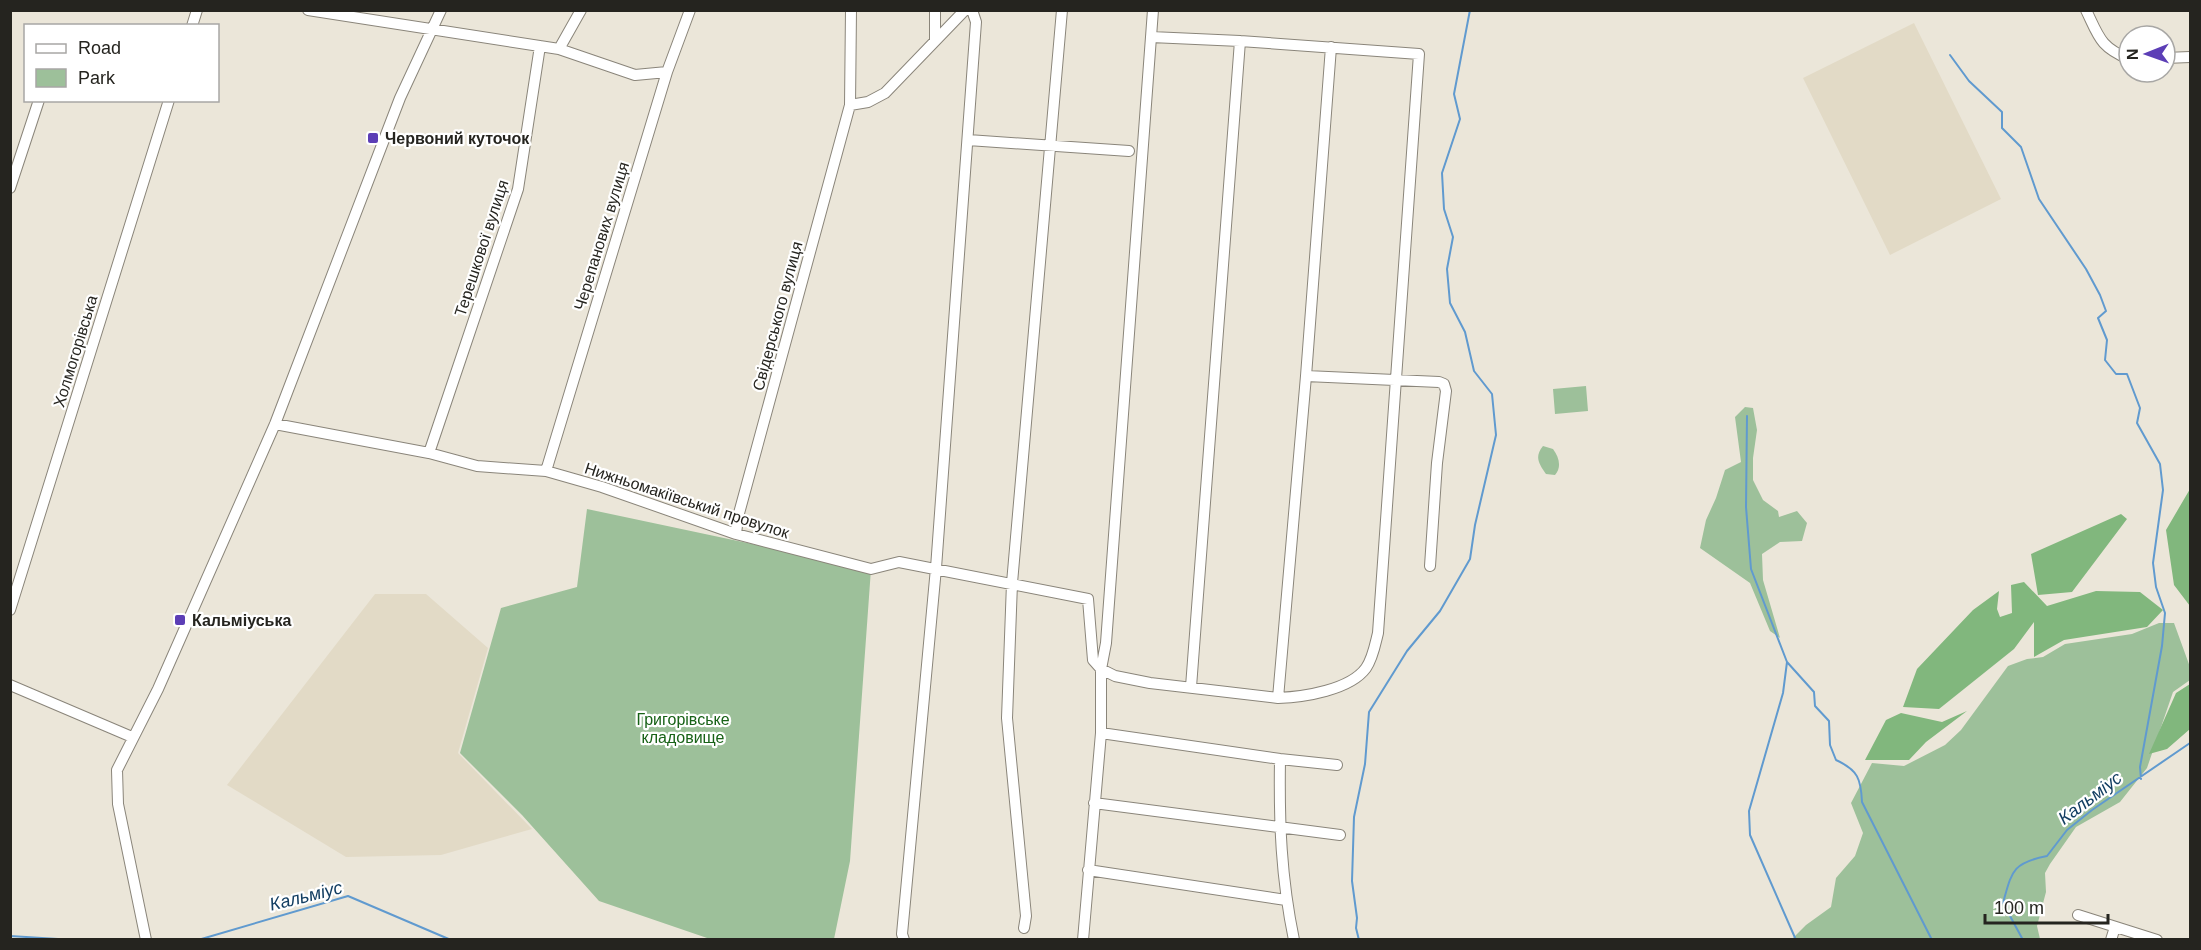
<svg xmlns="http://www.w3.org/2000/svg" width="2201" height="950" font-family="Helvetica,sans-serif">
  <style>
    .built { fill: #e2dac6 }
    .green { fill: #9dc09a }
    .forest { fill: #81b77d }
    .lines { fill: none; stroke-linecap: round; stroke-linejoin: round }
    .stream { stroke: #609acf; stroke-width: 2 }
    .minor-casing { stroke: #8a857a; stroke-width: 12 }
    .minor { stroke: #fff; stroke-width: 10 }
    .poi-dot { fill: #5c3eb6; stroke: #fff; stroke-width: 2 }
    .labels { text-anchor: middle; stroke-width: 4.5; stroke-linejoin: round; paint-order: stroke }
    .poi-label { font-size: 16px; font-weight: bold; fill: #25241f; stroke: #fff; text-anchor: start }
    .street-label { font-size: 16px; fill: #25241f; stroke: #fff }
    .park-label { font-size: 16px; fill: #186217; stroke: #fff }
    .water-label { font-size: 18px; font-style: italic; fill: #133e62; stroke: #fff }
  </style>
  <rect width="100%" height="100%" fill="#ebe6d9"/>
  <path class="built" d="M1914,23l87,176 -111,56 -87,-177z
    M375,594h51l62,54 -30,105 74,76 -91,26 -95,2 -119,-72z"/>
  <path class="green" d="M1586,386l2,25 -33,3 -2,-25z
    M1745,407l8,1 4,22 -4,28v22l10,20 15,11 1,6 18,-6 10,12 -5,18 -22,1 -18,12 1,26 17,58 -10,-7 -20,-48 -50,-35 6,-28 10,-22 9,-28 16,-8 -6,-45z
    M1543,446l10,3c6,8 9,18 2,26l-9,-1c-7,-10 -12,-17 -3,-28z
    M587,509l284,60 -21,292 -16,78h-124l-111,-38 -77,-86 -62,-62 41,-145 76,-21z
    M2159,623h15l16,44v13l-17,12 -26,76 -27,34 -44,25 -26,37 -5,9 1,19 -9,34 3,13 -249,1 15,-15 25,-18 5,-29 19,-22 8,-23 -12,-30 21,-40 32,3 41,-21 16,-15 47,-64 19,-7 16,-2 22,-13 67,-10z"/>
  <path class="forest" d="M2190,489v117l-16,-21 -8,-55z
    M2121,514l6,5 -55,73 -34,3 -7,-41z
    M2024,582l23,24 49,-15 44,1 23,18 -16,17 -83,13 -30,17v-35l-20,27 -75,60 -36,-2 14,-38 56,-59 26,-19 -2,18 3,8 12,-4 -1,-28z
    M2190,684v45l-23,20 -18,5 27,-61z
    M1967,711l-41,31 -17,18h-44l21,-40 15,-7 41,9z"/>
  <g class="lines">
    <path class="stream" d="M1950,55l19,26 33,31v16l19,19 18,52 47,70 14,26 6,16 -8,7 9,22 -2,20 11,14h11l13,34 -3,15 23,41 3,26 -10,73 3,24 9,26 -3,33 -22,121 1,12
      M1747,416l-1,91 5,62 36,93 -4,31 -34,118 1,24 46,105
      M1787,662l27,30 1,14 14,15 1,24 6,15c22,10 25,19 26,42l70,138
      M10,936l64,4
      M198,940l150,-44 103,44
      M1359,940l-3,-12 1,-10 -5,-37 2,-64 11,-53 4,-52 38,-61 33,-40 30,-52 5,-34 21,-90 -4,-41 -18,-23 -9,-39 -15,-29 -3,-34 6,-32 -9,-28 -2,-36 18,-54 -6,-25 16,-84
      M2023,940l-20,-37c9,-32 9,-40 44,-47l20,-26 25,-20 98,-67"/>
    <g class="minor-casing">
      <path id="minor" d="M308,10l251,39 76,26 32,-3
        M2086,10c13,27 14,37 43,49
        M192,26l5,-16
        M935,40v-30
        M559,49l22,-39
        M2165,58l25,-1
        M850,105l18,-3 17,-9 80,-83
        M968,140l161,11
        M10,188l29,-88
        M1306,376l133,6 5,2 2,7 -9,72 -7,103
        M275,424l154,29 48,13 69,5 56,16 134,47 135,35 28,-7 189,37 5,61 8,9 14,7 35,7 128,15c26,-1 72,-8 88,-30 7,-10 9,-23 12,-35l41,-579 -179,-13 -89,-4
        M429,453l89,-264 22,-143
        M546,471l121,-399 23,-62
        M736,534l2,-17 112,-412 1,-95
        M10,610l159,-510
        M10,685l122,52
        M1191,687l49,-646
        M1278,698l28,-322 25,-329
        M1101,733l179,26 57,6
        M1280,759c-1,64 1,118 14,181
        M1094,803l246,32
        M1088,870l198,30
        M2078,915l79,25
        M1024,928l2,-12 -19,-198 5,-135 50,-573
        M146,940l-28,-136 -1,-34 41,-81 117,-265 125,-326 41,-88
        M904,940l-2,-6 34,-366 40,-546 -4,-12
        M1083,940l18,-207v-64l5,-26 47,-633
        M2111,940l4,-13"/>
    </g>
    <use href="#minor" class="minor"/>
  </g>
  <g class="poi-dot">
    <rect x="367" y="132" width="12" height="12" rx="3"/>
    <rect x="174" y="614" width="12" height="12" rx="3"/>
  </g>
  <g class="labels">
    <g class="poi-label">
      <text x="385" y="144">Червоний куточок</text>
      <text x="192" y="626">Кальміуська</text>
    </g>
    <g class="street-label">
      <text transform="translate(601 236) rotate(-73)" y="6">Черепанових вулиця</text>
      <text transform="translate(481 248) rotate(-72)" y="6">Терешкової вулиця</text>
      <text transform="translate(777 316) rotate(-75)" y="6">Свiдерського вулиця</text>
      <text transform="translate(75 351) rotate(-73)" y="6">Холмогорівська</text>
      <text transform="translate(687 500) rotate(18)" y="6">Нижньомакіївський провулок</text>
    </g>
    <g class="park-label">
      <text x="683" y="725">Григорівське<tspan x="683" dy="18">кладовище</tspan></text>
    </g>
    <g class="water-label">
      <text transform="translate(2090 798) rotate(-37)" y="6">Кальміус</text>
      <text transform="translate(306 896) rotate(-14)" y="6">Кальміус</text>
    </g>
  </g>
  <rect width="2201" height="950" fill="none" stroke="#25241f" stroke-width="24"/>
  <rect x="24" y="24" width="195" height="78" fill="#ffffff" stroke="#a8a7a5" stroke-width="1.5"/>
  <rect x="36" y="44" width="30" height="9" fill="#ffffff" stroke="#a8a7a5" stroke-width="1.5"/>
  <text x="78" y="54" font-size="18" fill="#25241f">Road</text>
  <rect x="36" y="69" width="30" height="18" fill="#9dc09a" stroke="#a8a7a5" stroke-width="1.5"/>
  <text x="78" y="84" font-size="18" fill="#25241f">Park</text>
  <g transform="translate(2147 54) rotate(269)"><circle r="28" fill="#ffffff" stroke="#a8a7a5" stroke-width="1.5"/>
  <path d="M0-4.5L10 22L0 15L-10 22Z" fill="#5c3eb6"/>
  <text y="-9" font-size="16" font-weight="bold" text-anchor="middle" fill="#25241f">N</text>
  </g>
  <path d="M1985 914v9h123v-9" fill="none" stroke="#25241f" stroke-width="3"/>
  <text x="1994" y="914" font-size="18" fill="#25241f" stroke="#ffffff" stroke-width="4.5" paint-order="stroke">100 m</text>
</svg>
